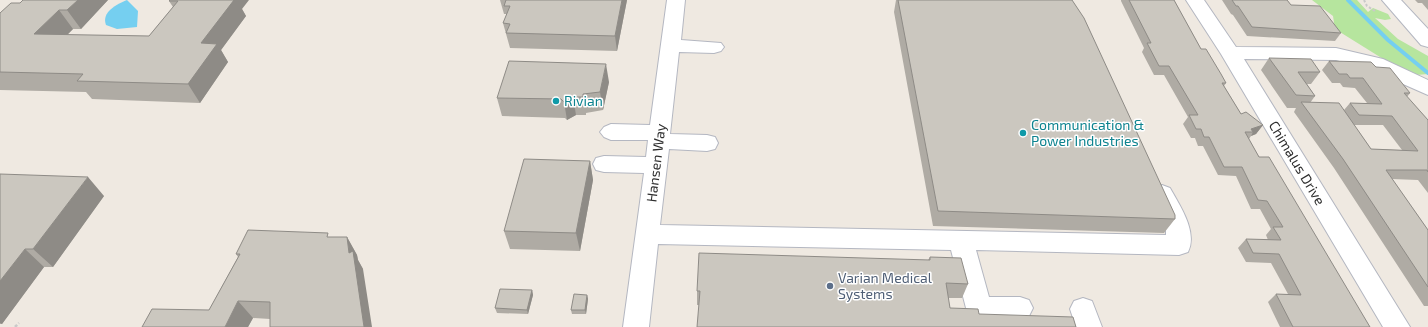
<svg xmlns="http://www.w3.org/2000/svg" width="1428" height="327" font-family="'Exo 2',sans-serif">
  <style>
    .green { fill: #b6e59e }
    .water { fill: #75cff0 }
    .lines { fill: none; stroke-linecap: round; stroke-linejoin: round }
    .stream { stroke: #75cff0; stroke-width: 4 }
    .minor-casing { stroke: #b4b7c1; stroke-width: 2 }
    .path-far1 { stroke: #c9c9c9; stroke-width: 2; stroke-dasharray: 2.5 2; stroke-linecap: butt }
    .path { stroke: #c9c9c9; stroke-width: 2.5; stroke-dasharray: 3 2; stroke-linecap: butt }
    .minor { fill: #fff; fill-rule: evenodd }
    .wall { fill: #afaba4; fill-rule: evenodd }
    .shaded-wall { fill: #8e8b86 }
    .building { fill: #cbc7bf; stroke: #8e8b86 }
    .culture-dot { fill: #0f9aa8; stroke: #fff; stroke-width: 1.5 }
    .service-dot { fill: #5c6f8a; stroke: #fff; stroke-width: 1.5 }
    .labels { text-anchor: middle; stroke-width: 3; stroke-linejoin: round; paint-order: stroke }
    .culture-label { font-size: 14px; fill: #0d838f; stroke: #fff; text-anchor: start }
    .street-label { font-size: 14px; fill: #2e2e2e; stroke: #fff }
    .service-label { font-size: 14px; fill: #4e5e75; stroke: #fff; text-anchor: start }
  </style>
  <rect width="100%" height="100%" fill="#efe9e1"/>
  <path class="green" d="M1312,0h45l11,12 5,-4 15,6 3,5 -6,1 -10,-2 23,21 30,17v18l-12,1 -28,-13 -53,-33 -2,-13z"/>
  <path class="water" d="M127,0l11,11 -1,16 -20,2 -11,-4c-5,-13 11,-21 21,-25z"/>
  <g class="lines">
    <path class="stream" d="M1348,0l40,40 40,33"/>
    <g class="minor-casing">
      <path id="minor" d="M667,0h18l-4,40 40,3 3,4 -3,4 -7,2 -35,-1 -9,82 37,1 8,2 3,6 -3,6 -8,2 -38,-2 -9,76 506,10v-6l-15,-35 3,-6 8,-3 8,3c10,18 28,44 18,64l-9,3 -203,-5 13,47h31l9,3 4,8 -4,8c-17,6 -42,6 -59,0l-4,-8 -15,-58 -293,-6 -9,83h-26l21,-154 -40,-1 -8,-2 -3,-6 3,-6 8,-2 42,1 2,-17h-37l-7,-3 -4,-5 4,-5 7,-3 39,1z
        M1186,0h18l32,47 100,1 47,11 45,21v15l-59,-26 -33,-9 -92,-1 166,268h-27l-162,-273z
        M1382,0h19l27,29v18l-7,-2z
        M1083,298l9,3 10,26h-26l-6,-18 4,-8z"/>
    </g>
    <path class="path-far1" d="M1364,0l3,6 8,5"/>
    <path class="path" d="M15,327l4,-4"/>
    <use href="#minor" class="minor"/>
  </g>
  <path class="wall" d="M108,0l-27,29h-8l-6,6 82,1 24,-29 -4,-6 1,-1 72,9 4,7 -25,34 7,12 -28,41 -108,-4 -6,-7 -86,-2v-77l20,-10z
    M500,0h127l-10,51 -107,-3 -7,-25 3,-7v-2h-2z
    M896,0h2l277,219 -11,14 -231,-7 -39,-214z
    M1121,0h53l27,49 25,34 -2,3 17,28 22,11 -7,9 -5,2 -2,3 10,18 111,170h-90l-12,-25 8,-8h12l-17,-31 -25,-1 -8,-14 8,-9 22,1 -2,-5 5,-6 -11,-20h-9l-15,-33 -18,-1 -15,-29h-5l-3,-8h-4l-8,-14 5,-7 -24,-42h-10l-12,-23 2,-4 -23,-47z
    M1222,0h65l4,5 50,28 -6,8 -88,-5 -14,-21 -2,-1z
    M1415,0h13v10l-6,-7h-4z
    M1269,58l51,14 -9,12h-4l8,12 -5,7 34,7 6,-7h17l-12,-15 -12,-1 -3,-4h-8l-10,-13 7,-9 47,6 34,26 -3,4 21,23v73l-10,-13 -26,-1 36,51v76h-4l-90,-138 -40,-56 2,-4h-9l-26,-38zM1354,125h29l19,25 -31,-1z
    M609,82l-6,28 -17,3v2h-10l-9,5 -2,-2 -63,-2 -5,-18z
    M590,161l3,19 -13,71 -70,-2 -6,-18z
    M0,174l104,22 -51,71h-9l-42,57h-2z
    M330,237h17l10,18 1,5 5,9 -93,50 -17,-1 -5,9h-106l67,-17 29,-53 -2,-3z
    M930,257l38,27 -6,14h-13l-252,7v-14l231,-31z
    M532,290l1,5 -5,19 -31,-1 -2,-5z
    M587,295l1,4 -2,15h-14l-1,-4z"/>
  <path class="shaded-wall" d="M78,0h30l-27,29 -14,-19z
    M229,0h20l-7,9 4,7 -25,34 7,12 -28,41 -12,-19 13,-41z
    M622,0h5l-10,51 -2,-15z
    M59,10l14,19 -24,24 -15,-19z
    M606,64l3,18 -6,28 -3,-18z
    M573,97l3,18 -9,5 -3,-18z
    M1263,125l-7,9 -5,2 2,-4 -2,-3z
    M590,161l3,19 -13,71 -4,-18z
    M88,177l16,19 -51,71 -20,-18z
    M347,237l10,18 1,5 5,9 9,58h-8l-15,-74z
    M25,249l19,18 -42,57 -2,-1v-42z
    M532,290l1,5 -5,19 -1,-4z
    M587,295l1,4 -2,15 -1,-4z
    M238,301l15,17 -5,9h-23z"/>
  <path class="building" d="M23,0h55l-11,10h-8l-25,24 115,2 29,-35h-9l1,-1h64l-33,43 16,1 -29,40 -111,-3 6,-7 -83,-2v-59l11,-10h9z
    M506,0h116l-7,36 -109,-3 4,-9 -7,-1 7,-17h-6z
    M898,0h174l12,18 91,197v4l-237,-8z
    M1129,0h45l27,49h5l15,25 5,9h-4l19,31 5,-2 17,13 -12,4 2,3h-8l14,25h10l101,170h-77l-17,-33 25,1 -22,-41 -26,-1 -7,-14 35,1 -8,-13h10l-16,-26 -9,-1 -16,-33h-18l-15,-30h-5l-3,-8h-5l-7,-14h9l-29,-49h-10l-12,-23h4z
    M1232,0h55l4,5 29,1 21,27 -89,-6 -14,-21h-2z
    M1269,58l42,1 9,13h-22l17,24 -19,-1z
    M509,61l97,3 -6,28 -17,2v3h-10l-9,5 -3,-3 -64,-1z
    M1329,61l42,1 5,5 14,1 20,25h-6l24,27v52l-1,-2h-41l42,60v57l-85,-128 -42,-57 38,1 32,46 47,2 -26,-35 -33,-1 -9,-12 32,1 -19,-26h-13l-3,-4h-8z
    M524,159l66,2 -14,72 -72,-2z
    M0,174l88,3 -55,72h-8l-25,32z
    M248,230l80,3 -1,4h20l2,16 4,-2 11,76h-94v-25l-32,-1 -13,26h-83l10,-18 57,1 31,-56h-4z
    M699,253l231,7v-3l31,1 7,26 -22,-1 4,25 28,1 1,5 94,3 3,10h-379l3,-36h-3z
    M500,289l32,1 -5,20 -32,-2z
    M574,294l13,1 -2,15h-14z"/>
  <g class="culture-dot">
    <circle cx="556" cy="101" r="4"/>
    <circle cx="1023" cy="133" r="4"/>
  </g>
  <circle class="service-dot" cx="830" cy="286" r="4"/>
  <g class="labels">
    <g class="culture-label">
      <text x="564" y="106">Rivian</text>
      <text x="1031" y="130">Communication &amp;<tspan x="1031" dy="16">Power Industries</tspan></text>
    </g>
    <g class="street-label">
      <text transform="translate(656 163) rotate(-83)" y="5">Hansen Way</text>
      <text transform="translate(1297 163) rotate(59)" y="5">Chimalus Drive</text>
    </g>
    <g class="service-label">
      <text x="838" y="283">Varian Medical<tspan x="838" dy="16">Systems</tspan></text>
    </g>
  </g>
</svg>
